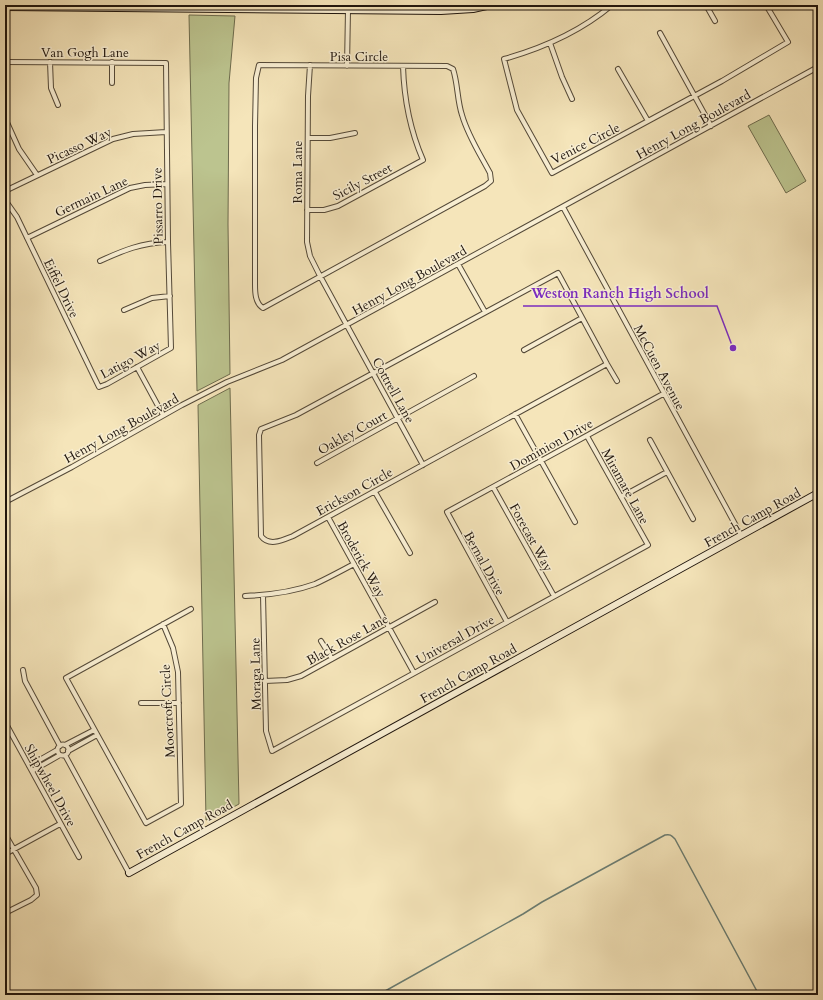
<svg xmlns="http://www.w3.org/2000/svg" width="823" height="1000" font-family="Cardo,serif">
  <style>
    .green { fill: #bcc48f; stroke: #6e6c4e }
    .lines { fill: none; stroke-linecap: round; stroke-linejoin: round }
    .stream { stroke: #6a7b70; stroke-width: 1.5 }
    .street-casing { stroke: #544938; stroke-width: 6 }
    .secondary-casing { stroke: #1f150d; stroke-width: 8 }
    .street { stroke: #f8eed2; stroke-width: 4 }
    .secondary { stroke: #f8eed2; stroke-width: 6 }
    .labels { text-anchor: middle; stroke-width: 3; stroke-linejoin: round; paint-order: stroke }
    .street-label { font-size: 13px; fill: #1f150d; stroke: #f8eed2 }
    .leader { fill: none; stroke: #7b2cbf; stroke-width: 1.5 }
    .callout-dot { fill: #7b2cbf; stroke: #f8eed2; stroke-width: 1.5 }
    .callout-label { font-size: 14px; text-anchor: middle; font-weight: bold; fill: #7b2cbf; stroke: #f8eed2; stroke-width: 3; stroke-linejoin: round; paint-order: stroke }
  </style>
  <rect width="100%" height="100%" fill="#f5e5ba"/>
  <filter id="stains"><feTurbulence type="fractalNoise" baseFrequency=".005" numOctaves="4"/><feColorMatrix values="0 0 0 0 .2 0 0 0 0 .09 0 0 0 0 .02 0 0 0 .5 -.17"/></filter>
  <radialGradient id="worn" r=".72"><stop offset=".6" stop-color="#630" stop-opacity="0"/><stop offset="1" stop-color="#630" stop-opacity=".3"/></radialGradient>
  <path class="green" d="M189,15l46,1 -6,67 -1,141 2,150 -33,17z
    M769,115l37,66 -20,12 -38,-67z
    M230,388l9,416 -22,12 -11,4 -8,-415z"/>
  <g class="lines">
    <path class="stream" d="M378,995l145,-81 19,-12 123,-67c5,-1 6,0 10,4l84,156"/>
    <g class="street-casing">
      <path id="street" d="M612,5c-32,27 -69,43 -108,54l13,51 35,63 170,-92 66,-39 -22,-37
        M706,5l9,16
        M660,33l51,93
        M550,43l12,34 10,22
        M5,62l161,1 2,179 3,106 -64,36 -8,3 -82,-170 -12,-17
        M50,62l1,26 7,17
        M259,65l188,1 6,3c5,15 4,31 9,46 6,21 18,39 28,58l1,8 -6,5 -222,122c-8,-5 -8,-16 -8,-24v-158l1,-48z
        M310,65l-2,31 -1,146 3,14 10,20 103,189
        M347,66l1,-56
        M618,69l30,52
        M112,83v-21
        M5,118l14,31 18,26
        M308,138h22l25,-5
        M5,191l108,-52 20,-5 33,-2
        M563,207l178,328
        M307,210h17l14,-4 85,-46c-13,-30 -19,-61 -20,-94
        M27,238l103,-50 15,-3 22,-1
        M100,261c24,-11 41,-18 68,-19
        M458,264l27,48
        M124,310l28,-12 18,-2
        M524,350l58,-32
        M607,364l-314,172c-10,4 -24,11 -32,0l-2,-101 2,-6 35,-14 262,-142 49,91 10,17
        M137,367l26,48
        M515,414l60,108
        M650,440l43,79
        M317,463l157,-87
        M493,487l61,109
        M375,492l35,61
        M621,497l46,-25
        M5,502l67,-35 110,-62 45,-23 55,-22 536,-293
        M328,517l86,156
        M263,595l3,136 6,20 376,-206 -61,-109
        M245,596c24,-1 48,-4 70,-12 13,-6 26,-13 39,-20
        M507,622l-60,-110 216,-118
        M163,624l10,24 5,24 3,132 -35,19 -80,-145 125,-69
        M321,641l11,18
        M23,670l2,11 35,65
        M265,681l22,-1 14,-4 134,-74
        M141,703h38
        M5,722l74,135
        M57.5 750a5.5 5.5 0 1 1 11 0a5.5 5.5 0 1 1-11 0Z
        M65,745l29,-15
        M68,751l29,-16
        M65,755l64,118
        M29,766l28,-16
        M32,771l28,-16
        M5,834l31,54 1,7 -6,5 -26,13
        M5,854l55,-30"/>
    </g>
    <g class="secondary-casing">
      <path id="secondary" d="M5,7l436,4 32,-2 18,-4
        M129,873l689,-380"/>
    </g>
    <use href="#street" class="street"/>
    <use href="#secondary" class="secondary"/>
  </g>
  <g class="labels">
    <g class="street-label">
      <text x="85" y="57">Van Gogh Lane</text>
      <text x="359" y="61">Pisa Circle</text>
      <text transform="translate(693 124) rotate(-29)" y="5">Henry Long Boulevard</text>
      <text transform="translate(585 143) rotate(-27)" y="5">Venice Circle</text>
      <text transform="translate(79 145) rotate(-25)" y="5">Picasso Way</text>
      <text transform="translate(297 172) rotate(-90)" y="5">Roma Lane</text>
      <text transform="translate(362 181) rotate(-28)" y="5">Sicily Street</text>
      <text transform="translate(91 196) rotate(-25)" y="5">Germain Lane</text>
      <text transform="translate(157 206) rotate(-91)" y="5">Pissarro Drive</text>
      <text transform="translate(409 280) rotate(-29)" y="5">Henry Long Boulevard</text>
      <text transform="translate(62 288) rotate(64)" y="5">Eiffel Drive</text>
      <text transform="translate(130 359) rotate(-28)" y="5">Latigo Way</text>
      <text transform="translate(660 367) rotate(62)" y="5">McCuen Avenue</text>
      <text transform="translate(394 390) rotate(61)" y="5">Cottrell Lane</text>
      <text transform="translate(121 428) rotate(-29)" y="5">Henry Long Boulevard</text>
      <text transform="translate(352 432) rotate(-29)" y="5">Oakley Court</text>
      <text transform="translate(551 444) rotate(-29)" y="5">Dominion Drive</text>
      <text transform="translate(626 486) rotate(61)" y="5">Miramare Lane</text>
      <text transform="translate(354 491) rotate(-29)" y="5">Erickson Circle</text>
      <text transform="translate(752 517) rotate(-29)" y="5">French Camp Road</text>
      <text transform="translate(532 537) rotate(61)" y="5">Forecast Way</text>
      <text transform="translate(362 559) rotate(61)" y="5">Broderick Way</text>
      <text transform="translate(485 563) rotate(61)" y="5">Bernal Drive</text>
      <text transform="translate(347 639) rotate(-29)" y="5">Black Rose Lane</text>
      <text transform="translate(455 639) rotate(-29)" y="5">Universal Drive</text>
      <text transform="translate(468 673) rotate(-29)" y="5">French Camp Road</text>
      <text transform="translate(255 674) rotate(-91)" y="5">Moraga Lane</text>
      <text transform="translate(167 711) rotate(-93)" y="5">Moorcroft Circle</text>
      <text transform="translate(51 785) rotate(61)" y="5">Shipwheel Drive</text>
      <text transform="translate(184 829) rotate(-29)" y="5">French Camp Road</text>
    </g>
  </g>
  <path class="leader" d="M733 348L717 306H523"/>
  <circle class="callout-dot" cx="733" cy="348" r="4"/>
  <g class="callout-label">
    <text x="620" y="298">Weston Ranch High School</text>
  </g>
  <rect width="823" height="1000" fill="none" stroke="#f5e5ba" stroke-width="20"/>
  <rect x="6" y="6" width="811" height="988" fill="none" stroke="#1f150d" stroke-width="2"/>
  <rect x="10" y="10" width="803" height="980" fill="none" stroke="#1f150d"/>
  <rect width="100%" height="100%" filter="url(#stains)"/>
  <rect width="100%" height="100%" fill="url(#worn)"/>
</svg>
